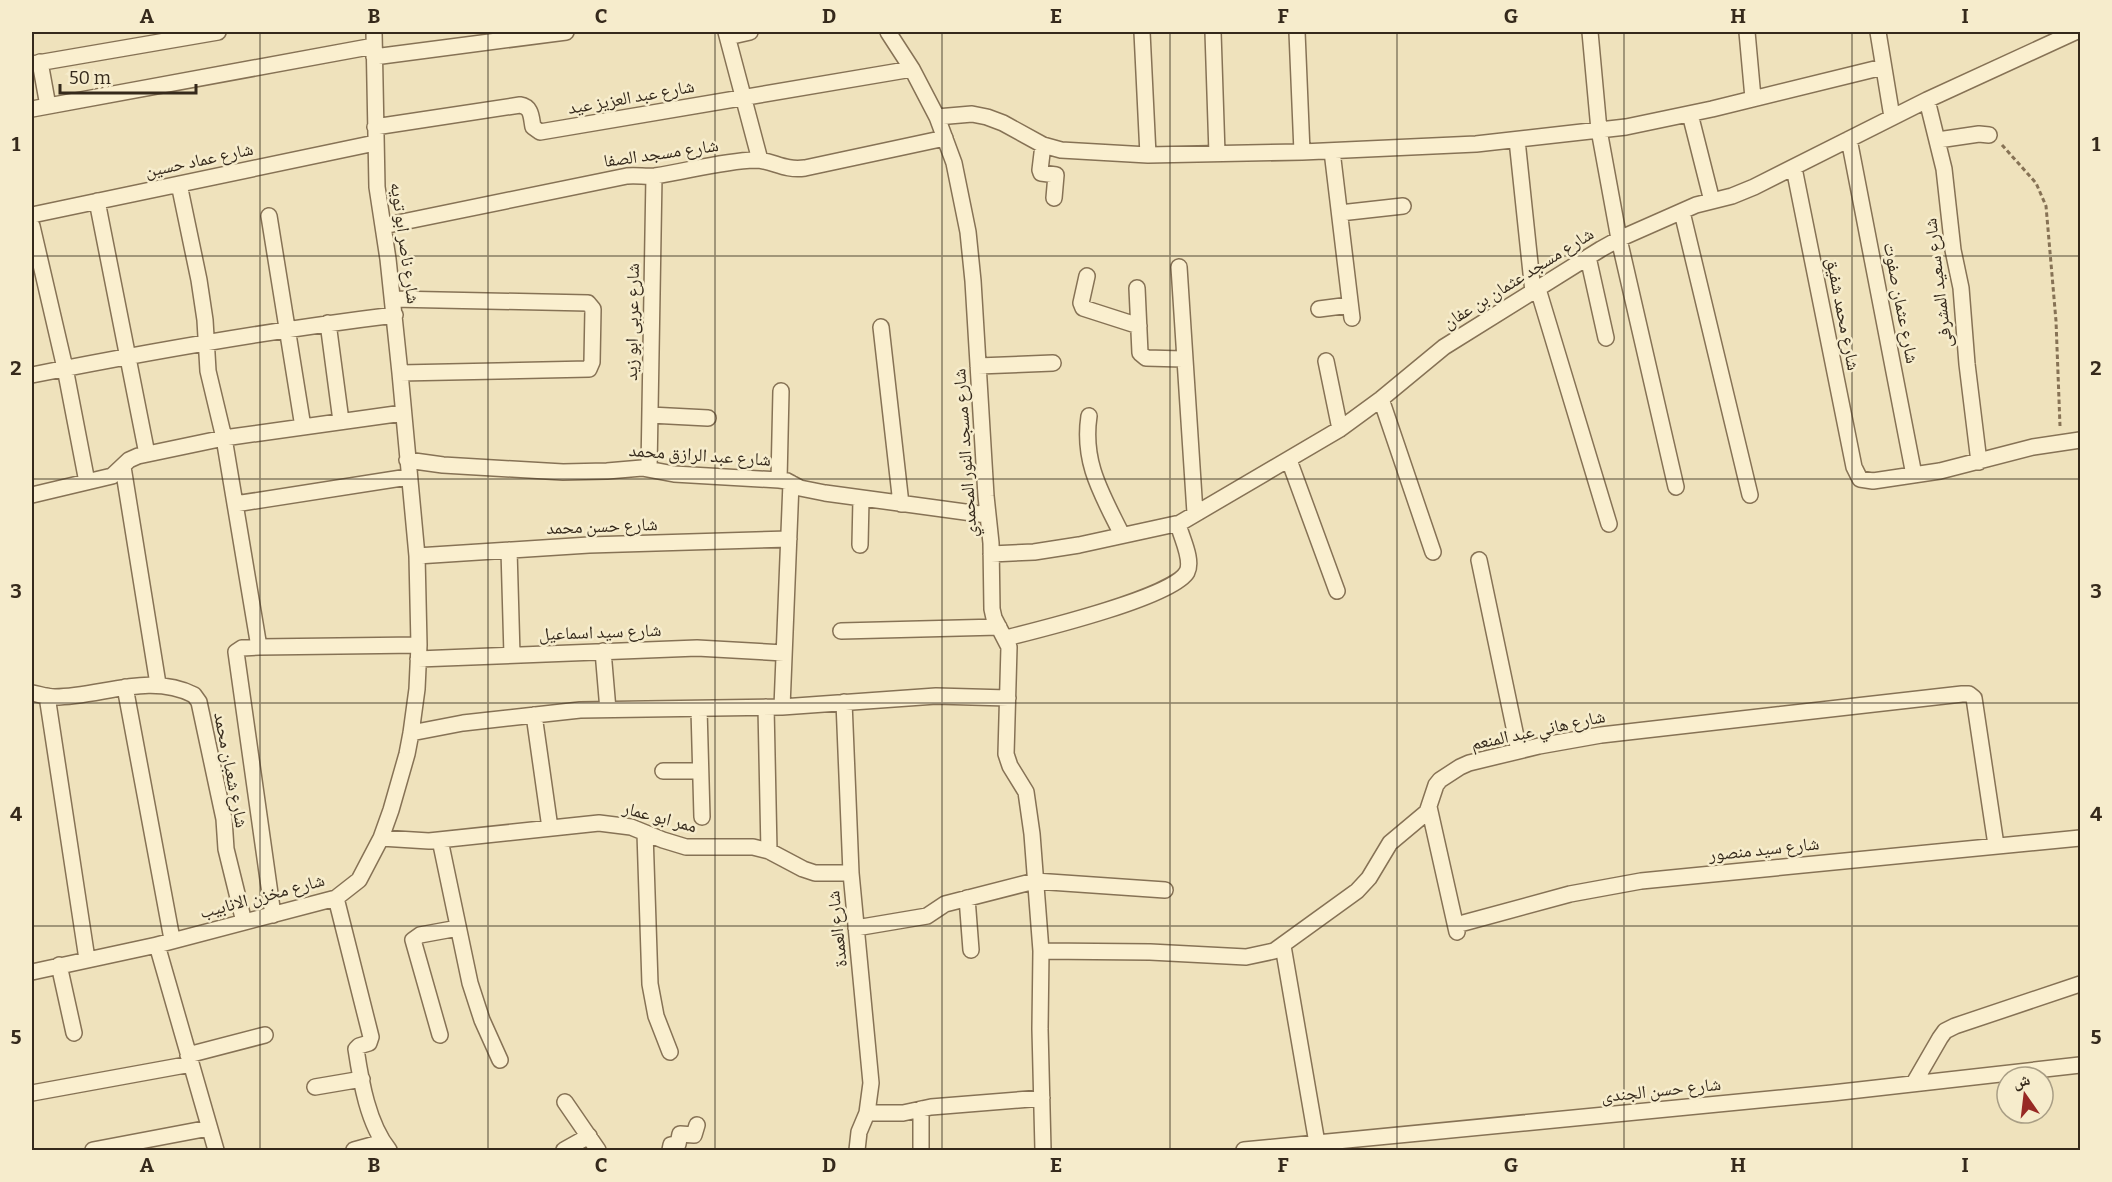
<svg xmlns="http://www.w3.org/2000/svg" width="2112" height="1182" font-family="Bitter,'Noto Naskh Arabic',serif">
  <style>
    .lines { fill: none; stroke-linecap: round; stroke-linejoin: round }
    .minor-casing { stroke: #867255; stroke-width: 18 }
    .path { stroke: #867255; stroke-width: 3; stroke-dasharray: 4.5 3; stroke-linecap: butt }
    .minor { stroke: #faefcf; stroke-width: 15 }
    .grid { fill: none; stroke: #35291b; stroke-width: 1.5; stroke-opacity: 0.55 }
    .labels { text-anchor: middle; stroke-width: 5; stroke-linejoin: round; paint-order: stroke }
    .street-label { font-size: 18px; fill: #35291b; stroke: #f6eccc }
    .neatline { fill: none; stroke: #35291b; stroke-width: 2 }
    .grid-label { font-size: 20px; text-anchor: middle; font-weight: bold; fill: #35291b }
  </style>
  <rect width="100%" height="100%" fill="#efe2bc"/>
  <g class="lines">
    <g class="minor-casing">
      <path id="minor" d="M726,32l34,128
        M888,32l24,37 25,48 17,46 14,69 5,49 13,215 5,47 1,66 2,9 15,29 -3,107 4,12 16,26 6,42 9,117 -1,78 3,121
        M1142,32l6,123
        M1213,32l4,122
        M1297,32l5,120
        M1590,32l9,98 20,109 57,248
        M1747,32l6,66
        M1878,32l14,85
        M728,37l22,-5
        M374,57l192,-25
        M40,62l8,44
        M32,64l186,-32
        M1927,100l17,69 9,81 8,38 6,76 12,98
        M32,109l342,-63
        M1690,114l22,87
        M937,117l35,-3 15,3 16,6 40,22 18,5 87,5 154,-3 174,-8 150,-17 86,-18 171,-42
        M375,127l145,-22c12,2 11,12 13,22l7,5 372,-63
        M1849,139l65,336
        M1517,140l16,152
        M1938,140l41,-6 10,1
        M1043,145l-3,25 1,3 15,2 -2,23
        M1332,151l20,167
        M1794,168l60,299 6,12 13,2 67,-10 93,-24 47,-7
        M179,184l20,96 6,40 3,51 16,67 35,209
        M97,201l50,253
        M1682,212l68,283
        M1340,213l63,-7
        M32,215l343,-72
        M269,216l34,211
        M32,226l33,142 22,114
        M383,226l244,-50c10,-1 19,1 28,0 33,-5 67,-15 100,-16 18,0 28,11 50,8l140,-30
        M1588,257l18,81
        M1179,267l16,246
        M1087,276l-6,27 2,5 56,18
        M1137,288l3,65 6,5 37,1
        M1538,289l71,235
        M393,299l195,4 5,6 -1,53 -3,7 -189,4
        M1319,309l31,-4
        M328,323l13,98
        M881,327l20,177
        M1326,361l14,68
        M978,366l75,-3
        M32,375c121,-24 240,-45 363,-60
        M1381,399l52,153
        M650,415l58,3
        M1089,416c-7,47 13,78 33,119
        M407,460l36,5 120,7 44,-1 35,-3 32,6 105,6 8,1 13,7 25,5 162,22
        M1289,460l48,131
        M123,467l35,217
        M649,469l5,-293
        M779,480l2,-89
        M32,495l80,-19 17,-16 9,-4 86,-18 179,-25
        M235,504l173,-27
        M860,545l1,-46
        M509,550l3,105
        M991,554l43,-2 45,-7 101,-22 160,-94 41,-30 63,-52 157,-98 18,-10 77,-34 36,-9 22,-9 173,-87 148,-68
        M417,556l172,-11 200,-6
        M1479,560l40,191
        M841,631l158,-4
        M1006,638c32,-8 167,-41 181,-66 6,-12 -5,-33 -8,-45l1,-4
        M603,651l5,59
        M418,659l279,-11 87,5
        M125,687l47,252
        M32,693c7,1 14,4 23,4 46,0 94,-25 139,-2l5,7 25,117 2,30 18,73
        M47,696l40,263
        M844,702l7,171 20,210 -4,30 -8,19 -2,18
        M766,707l3,144
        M782,707l9,-224
        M699,709l3,108
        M534,715l16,113
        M411,733l52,-10 117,-13 202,-3 154,-11 72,2
        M663,771h37
        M1429,807l28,125
        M645,833l5,151 6,32 14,36
        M381,838l48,3 170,-18 32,4 32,13 23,7h67l16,4 34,18 12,4h36
        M440,840l30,143 12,37 18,40
        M336,898l35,139 -2,6 -10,3 -3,3c5,33 12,75 33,101
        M967,898l4,52
        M273,915l-37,-263 6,-4 17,-1 160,-2
        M1456,925l114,-31 71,-13 439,-43
        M856,928l71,-12 18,-12 90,-23 130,9
        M157,945l59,205
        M1283,946l34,197
        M1041,951l109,1 96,5 28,-6 83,-60 12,-13 21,-35 37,-31 9,-27 4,-5 20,-13 9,-4 70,-17 62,-11 361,-41h7l5,4 22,147
        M59,965l15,68
        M32,972l125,-27 179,-47 23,-18 22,-42 10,-28 16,-56 4,-21 6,-44 2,-44 -2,-89 -17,-183 -12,-114 -11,-72 -3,-155
        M440,1035l-27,-95 7,-5 38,-7
        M188,1055l77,-20
        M1914,1083l26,-45 5,-7 10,-5 125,-42
        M315,1087l47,-8
        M32,1093l159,-29
        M565,1102l33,48
        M867,1113h36l28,-6 111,-9
        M93,1150l116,-22
        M354,1150l29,-8
        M564,1150l25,-14
        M670,1150l1,-5 7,-1 2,-10 14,1 3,-10
        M921,1150v-41
        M1244,1150l588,-57 248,-28"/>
    </g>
    <path class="path" d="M2002,145l34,38 10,23 10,115 4,105"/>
    <use href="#minor" class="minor"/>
  </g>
  <path class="grid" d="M260,32v1118M488,32v1118M715,32v1118M942,32v1118M1170,32v1118M1397,32v1118M1624,32v1118M1852,32v1118M32,256h2048M32,479h2048M32,703h2048M32,926h2048"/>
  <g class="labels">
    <g class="street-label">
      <text transform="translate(631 97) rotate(-10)" y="6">شارع عبد العزيز عيد</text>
      <text transform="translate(661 153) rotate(-8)" y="6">شارع مسجد الصفا</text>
      <text transform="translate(199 160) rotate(-12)" y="6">شارع عماد حسين</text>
      <text transform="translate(405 243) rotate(82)" y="6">شارع ناصر ابو تويه</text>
      <text transform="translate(1518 278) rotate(-32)" y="6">شارع مسجد عثمان بن عفان</text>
      <text transform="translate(1938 283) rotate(-97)" y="6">شارع سعيد المشرفى</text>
      <text transform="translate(1901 303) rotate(79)" y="6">شارع عثمان صفوت</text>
      <text transform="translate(1843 314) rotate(79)" y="6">شارع محمد شفيق</text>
      <text transform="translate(632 322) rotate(-89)" y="6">شارع عربى ابو زيد</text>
      <text transform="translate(965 453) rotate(-94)" y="6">شارع مسجد النور المحمدي</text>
      <text transform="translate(700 455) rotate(4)" y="6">شارع عبد الرازق محمد</text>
      <text transform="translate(602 526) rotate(-2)" y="6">شارع حسن محمد</text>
      <text transform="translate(600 632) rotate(-2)" y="6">شارع سيد اسماعيل</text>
      <text transform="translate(1538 730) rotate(-12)" y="6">شارع هاني عبد المنعم</text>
      <text transform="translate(231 770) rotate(79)" y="6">شارع شعبان محمد</text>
      <text transform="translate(660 817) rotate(15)" y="6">ممر ابو عمار</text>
      <text transform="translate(1764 849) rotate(-6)" y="6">شارع سيد منصور</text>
      <text transform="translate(262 896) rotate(-15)" y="6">شارع مخزن الانابيب</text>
      <text transform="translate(837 929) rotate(-96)" y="6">شارع العمدة</text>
      <text transform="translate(1661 1090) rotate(-6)" y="6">شارع حسن الجندى</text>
    </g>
  </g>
  <rect width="2112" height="1182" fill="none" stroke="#f6eccc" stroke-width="66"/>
  <g transform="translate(2025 1095) rotate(346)"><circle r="28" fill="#f6eccc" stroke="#a99e85" stroke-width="1.5"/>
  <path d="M0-4.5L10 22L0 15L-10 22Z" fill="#972924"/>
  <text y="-9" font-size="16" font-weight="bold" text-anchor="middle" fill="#35291b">ش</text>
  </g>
  <path d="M60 84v9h136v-9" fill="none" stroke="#35291b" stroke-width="3"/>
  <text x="69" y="84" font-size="18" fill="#35291b" stroke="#f6eccc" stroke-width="4.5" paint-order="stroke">50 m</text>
  <rect x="33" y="33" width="2046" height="1116" class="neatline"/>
  <g class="grid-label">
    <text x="147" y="23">A</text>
    <text x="374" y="23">B</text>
    <text x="601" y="23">C</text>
    <text x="829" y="23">D</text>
    <text x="1056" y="23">E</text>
    <text x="1283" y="23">F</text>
    <text x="1511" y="23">G</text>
    <text x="1738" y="23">H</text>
    <text x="1965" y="23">I</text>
    <text x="16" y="151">1</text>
    <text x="2096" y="151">1</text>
    <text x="16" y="375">2</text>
    <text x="2096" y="375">2</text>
    <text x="16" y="598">3</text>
    <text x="2096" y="598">3</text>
    <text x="16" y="821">4</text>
    <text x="2096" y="821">4</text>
    <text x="16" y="1044">5</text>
    <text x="2096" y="1044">5</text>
    <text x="147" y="1172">A</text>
    <text x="374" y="1172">B</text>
    <text x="601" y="1172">C</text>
    <text x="829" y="1172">D</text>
    <text x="1056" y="1172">E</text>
    <text x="1283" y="1172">F</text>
    <text x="1511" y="1172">G</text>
    <text x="1738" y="1172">H</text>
    <text x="1965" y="1172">I</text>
  </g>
</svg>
